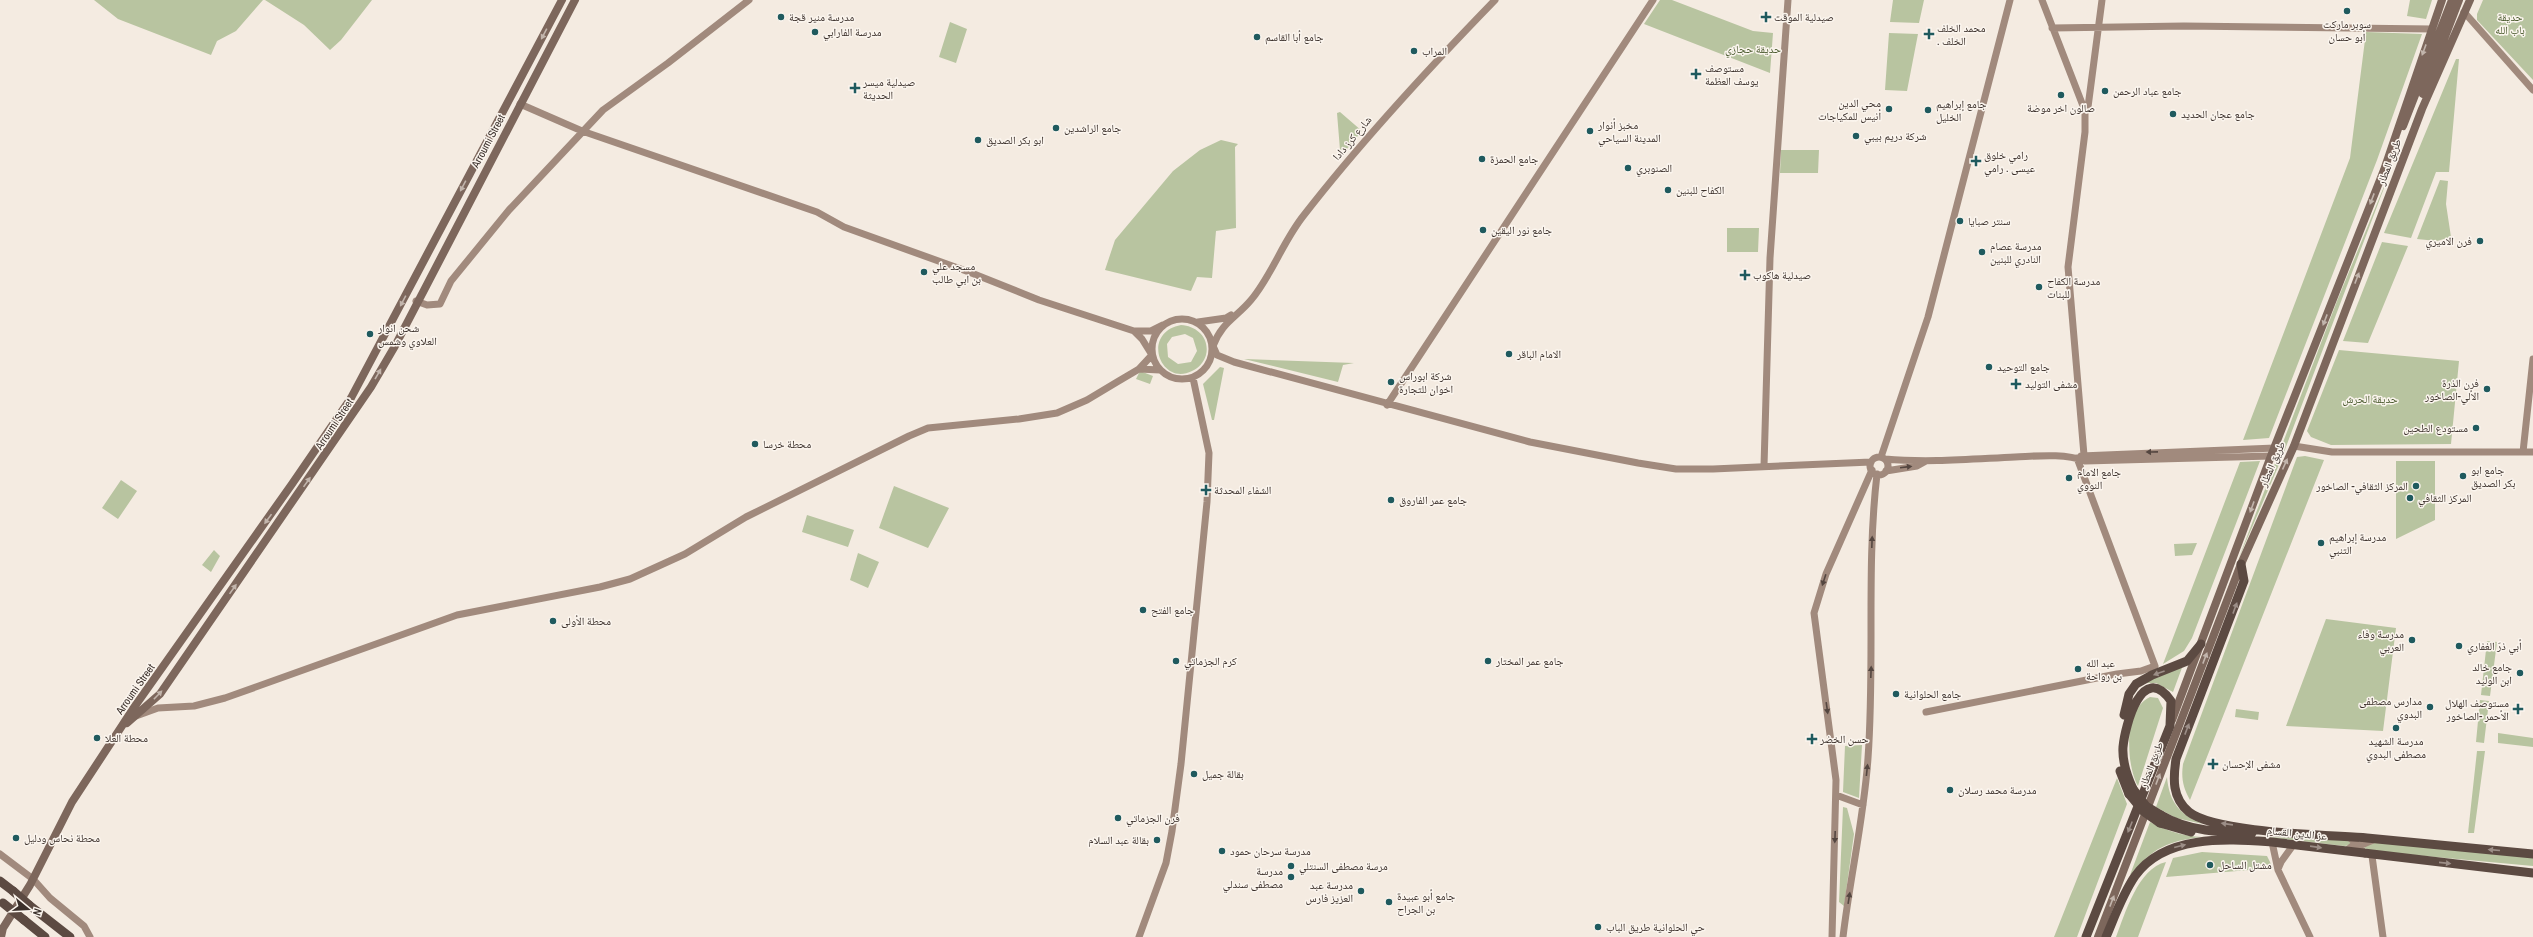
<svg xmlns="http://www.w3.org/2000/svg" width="2533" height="937" font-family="'Archivo Narrow','Noto Naskh Arabic',sans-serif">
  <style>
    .green { fill: #b8c4a0; fill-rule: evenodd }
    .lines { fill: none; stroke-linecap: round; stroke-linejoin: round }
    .secondary { stroke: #a18a7d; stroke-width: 7 }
    .primary { stroke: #7d675c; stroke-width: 8 }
    .highway { stroke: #5c4a42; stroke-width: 9 }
    .highway-bridge { stroke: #5c4a42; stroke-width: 9 }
    .oneway { fill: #c2b5ac }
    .oneway2 { fill: #544640 }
    .oneway3 { fill: #9c8e87 }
    .poi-dot { fill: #1f5a5e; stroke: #fbf5ee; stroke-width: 1.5 }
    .labels { text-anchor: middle; stroke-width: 3; stroke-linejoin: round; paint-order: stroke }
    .poi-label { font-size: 11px; fill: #3b302b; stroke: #fbf5ee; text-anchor: start }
    .park-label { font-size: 11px; fill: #4a5a2e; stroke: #fbf5ee }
    .street-label { font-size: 11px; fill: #3b302b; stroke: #fbf5ee }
  </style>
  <rect width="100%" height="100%" fill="#f4ebe1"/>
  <path class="green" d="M94,0h169l-27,31 -19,10 -6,14 -93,-36z
    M265,0h107l-31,40 -11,10 -26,-25z
    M1660,0h12l81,31 20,2 -3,40 -126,-49z
    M1893,0h31l-5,23 -29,-1z
    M2410,0h22l-6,19 -19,-3z
    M2483,0h50v80l-56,-60v-6z
    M950,22l17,7 -11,34 -17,-6z
    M2366,32l56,2 -45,126 -108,278 -26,2 107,-282z
    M1889,33l29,1 -11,57 -22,-1z
    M2456,59h3l-10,113h-13l-25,66 -27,-5z
    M1340,112l22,19 -16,19h-6l-3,-37z
    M1221,140l17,4 -3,3 1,81 -20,3 -4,47 -15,-1 -6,14 -86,-21 10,-30 58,-69 27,-21z
    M1781,150h38l-1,23h-38z
    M2392,167l-111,293 -43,100 99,-259z
    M2440,180l8,1 -2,23 5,33 -14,4 -20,-2z
    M1727,228h32l-1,24h-31z
    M2382,242l26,4 -40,97 -25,-2z
    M1181,325c16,1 29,13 25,30 -2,7 -7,13 -14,16 -31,16 -52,-38 -11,-46zM1185,334l8,4 4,13 -6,11 -13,2 -10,-7 -1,-13 5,-7z
    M2339,350l120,11 -8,83 -120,1 -20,-8 -4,-6z
    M1244,359l110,4 -11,2 -5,17z
    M1220,367l4,1 -10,52h-2l-9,-36z
    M1140,371l13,5 -3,8 -14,-5z
    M2305,456l19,4 -134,340c-7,-12 -9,-22 -7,-36l114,-307z
    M2260,461l-68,177 -8,13 -21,13 77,-202z
    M2396,461h39v59l-39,19z
    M121,480l16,11 -19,28 -16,-11z
    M894,486l55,22 -21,40 -49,-20z
    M807,515l47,15 -6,17 -46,-15z
    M2197,543l-5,12 -17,1 -1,-12z
    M214,550l6,6 -9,16 -9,-7z
    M858,553l21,9 -11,26 -18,-8z
    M2326,619l70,9 -13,103 -97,-5z
    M2487,641l10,1 -7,54 -9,-1z
    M2183,665l-10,27 -17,-9h-12z
    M2150,697l8,1 5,10 -25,78c-12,-21 -15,-77 12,-89z
    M2480,700l9,1 -5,42 -8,-1z
    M2236,709l23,3 -1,8 -23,-3z
    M2498,733l35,5v9l-35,-4z
    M1862,745l-3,53 -16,-6 2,-46z
    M2477,751h8l-11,82h-6z
    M2167,777c2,25 13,38 36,47l-27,-6 -20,-11z
    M2117,778l10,26 -50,133h-23z
    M1843,807l4,1 7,26 -10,72 -5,-4z
    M2150,822c17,9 33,14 52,15 -35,4 -49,11 -72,38z
    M2266,837l84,3 2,5 -8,1z
    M2377,842l156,15v9l-163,-15 -8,-5z
    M2202,852l65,4 6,12 -107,9 7,-19z
    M2166,862l-28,75h-22c9,-23 22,-69 50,-75z"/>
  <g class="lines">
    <path class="secondary" d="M1495,0c-67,69 -132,139 -191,215 -21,26 -32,60 -53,85 -15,18 -29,22 -38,46l4,9 17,7 296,80 108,21 38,6h37l158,-7
      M2042,0l43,111
      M2464,12l69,78
      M2052,28l132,-2 248,3
      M520,104l62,27 235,81 27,15 125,45 70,28 95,31
      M416,301l11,4 13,-1 11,-23 58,-71 94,-100 65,-47 81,-63
      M1152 349a30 30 0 1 1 60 0a30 30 0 1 1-60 0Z
      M1198,322l28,-4 5,-3
      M1139,369l21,1
      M1387,405l266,-405
      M2294,446l38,6h201
      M2523,452l10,-93
      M2084,455l-16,-188 17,-135v-21l3,-4 14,-107
      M2081,456l194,-8
      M1881,457l47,-140 82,-317
      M1870 466a9 9 0 1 1 18 0a9 9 0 1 1-18 0Z
      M1885,459c43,4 87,0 130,-2 23,-1 48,-4 70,4l186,-5
      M1764,466l6,-208 18,-258
      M1886,471l31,-5 9,-5
      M1926,712l191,-38 24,-3 14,-5 -78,-208
      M136,716l22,-8 36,-2 31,-8 232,-83 143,-28 30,-8 55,-25 61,-37 163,-81 19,-8 91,-9 38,-6 30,-13 30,-18 22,-13 13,-14 -10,-16 -8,-8h17l12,-6
      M1836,795l27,10
      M2272,842l6,28 32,67
      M2346,851l10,-8 -7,-6
      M0,854l33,25 17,19 34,28 6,11
      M2365,854l-6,-8 14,-6
      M2372,856l11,81
      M2278,869l3,-7 13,-18
      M1139,937l27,-74 6,-32 9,-67 26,-262 2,-49 -16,-75
      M1832,937l4,-157 -22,-167 12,-39 46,-104
      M1843,937c7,-60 21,-119 25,-179 7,-95 -2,-190 9,-284"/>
    <path class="primary" d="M2423,94l36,-94
      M2403,126l49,-126
      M2172,720l99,-264 113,-286 58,-170
      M127,723l33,-29 211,-307 24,-41 180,-346
      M1,937l2,-9 27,-43 42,-83 63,-96 157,-222 59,-86 211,-398
      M2098,937l143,-373 53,-118 128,-337 48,-109"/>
    <path class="highway" d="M2241,564l3,17 -68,178c-3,20 -4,39 13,53 26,21 141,23 178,26 56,5 111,11 166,16
      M2124,715l5,-21 7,-10 16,-9 35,-14 14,-17
      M2120,771l9,23
      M2161,815c27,16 61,18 91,18
      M2160,823l31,9
      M0,881l13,10
      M29,905l41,32
      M24,920l21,17
      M2086,937l84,-211 1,-25c-29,-41 -46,25 -48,46 -1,15 4,29 10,42
      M2106,937c9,-21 16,-42 29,-61 30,-42 92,-37 137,-34l261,31"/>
    <path class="highway-bridge" d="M2133,789l13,17 15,9
      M2129,794l14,17 17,12
      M13,891l16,14
      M3,903l21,17"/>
  </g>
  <defs><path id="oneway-solid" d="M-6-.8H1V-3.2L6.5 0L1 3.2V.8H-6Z"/></defs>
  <g class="oneway">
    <use href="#oneway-solid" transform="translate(544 34) rotate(118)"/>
    <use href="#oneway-solid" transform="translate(2424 50) rotate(110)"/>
    <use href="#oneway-solid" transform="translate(463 186) rotate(118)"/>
    <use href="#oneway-solid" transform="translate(2372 199) rotate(111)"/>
    <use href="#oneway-solid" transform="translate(2357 278) rotate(-69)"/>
    <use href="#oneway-solid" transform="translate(403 301) rotate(118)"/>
    <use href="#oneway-solid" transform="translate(2325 320) rotate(111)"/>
    <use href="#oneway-solid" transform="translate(378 374) rotate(-60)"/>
    <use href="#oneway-solid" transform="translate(2285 464) rotate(-66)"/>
    <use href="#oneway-solid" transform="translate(307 482) rotate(-55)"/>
    <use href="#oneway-solid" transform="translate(2252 507) rotate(110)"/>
    <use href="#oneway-solid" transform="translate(268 519) rotate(126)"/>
    <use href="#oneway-solid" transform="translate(233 589) rotate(-55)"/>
    <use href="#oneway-solid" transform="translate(2205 658) rotate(-69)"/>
    <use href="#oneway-solid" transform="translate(158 695) rotate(-46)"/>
    <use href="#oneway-solid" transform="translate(2158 779) rotate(-69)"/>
    <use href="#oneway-solid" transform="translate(2112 901) rotate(-69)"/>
  </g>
  <g class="oneway2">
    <use href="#oneway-solid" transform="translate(2152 452) rotate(179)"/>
    <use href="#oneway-solid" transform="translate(1906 467) rotate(-7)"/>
    <use href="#oneway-solid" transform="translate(1872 542) rotate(-88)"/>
    <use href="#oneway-solid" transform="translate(1824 580) rotate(108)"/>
    <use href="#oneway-solid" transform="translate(1871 672) rotate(-88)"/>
    <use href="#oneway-solid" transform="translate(1827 708) rotate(82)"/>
    <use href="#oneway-solid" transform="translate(1867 770) rotate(-84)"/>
    <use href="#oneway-solid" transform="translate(1835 837) rotate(92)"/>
    <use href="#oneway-solid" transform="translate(1849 898) rotate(-81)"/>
  </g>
  <g class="oneway3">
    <use href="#oneway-solid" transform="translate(2235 608) rotate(-70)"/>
    <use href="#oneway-solid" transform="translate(2159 673) rotate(160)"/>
    <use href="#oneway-solid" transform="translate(2187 729) rotate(-69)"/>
    <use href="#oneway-solid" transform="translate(2227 824) rotate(-172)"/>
    <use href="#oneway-solid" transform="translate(2130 827) rotate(112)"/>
    <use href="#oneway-solid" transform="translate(2180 846) rotate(-14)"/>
    <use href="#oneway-solid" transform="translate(2316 847) rotate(8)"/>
    <use href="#oneway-solid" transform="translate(2494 850) rotate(-175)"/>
    <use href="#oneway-solid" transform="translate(2445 863) rotate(6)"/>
  </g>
  <g class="poi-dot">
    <circle cx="2347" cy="11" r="4"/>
    <circle cx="781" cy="17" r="4"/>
    <path d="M1764 11h4v4h4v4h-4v4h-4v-4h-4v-4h4z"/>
    <circle cx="815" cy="32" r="4"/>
    <path d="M1927 28h4v4h4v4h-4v4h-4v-4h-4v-4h4z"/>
    <circle cx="1257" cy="37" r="4"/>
    <circle cx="1414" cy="51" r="4"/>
    <path d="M1694 68h4v4h4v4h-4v4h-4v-4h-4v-4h4z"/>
    <path d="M853 82h4v4h4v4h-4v4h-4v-4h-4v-4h4z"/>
    <circle cx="2105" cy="91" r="4"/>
    <circle cx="2061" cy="95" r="4"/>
    <circle cx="1889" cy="109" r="4"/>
    <circle cx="1928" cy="110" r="4"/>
    <circle cx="2173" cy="114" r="4"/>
    <circle cx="1056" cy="128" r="4"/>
    <circle cx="1590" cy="131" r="4"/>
    <circle cx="1856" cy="136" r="4"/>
    <circle cx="978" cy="140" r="4"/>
    <circle cx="1482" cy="159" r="4"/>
    <path d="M1974 155h4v4h4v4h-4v4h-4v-4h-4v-4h4z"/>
    <circle cx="1628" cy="168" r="4"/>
    <circle cx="1668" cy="190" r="4"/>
    <circle cx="1960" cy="221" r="4"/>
    <circle cx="1483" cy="230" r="4"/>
    <circle cx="2480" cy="241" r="4"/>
    <circle cx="1982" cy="252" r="4"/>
    <circle cx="924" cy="272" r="4"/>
    <path d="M1743 269h4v4h4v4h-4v4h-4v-4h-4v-4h4z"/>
    <circle cx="2039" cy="287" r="4"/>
    <circle cx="370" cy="334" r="4"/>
    <circle cx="1509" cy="354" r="4"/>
    <circle cx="1989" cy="367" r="4"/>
    <circle cx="1391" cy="382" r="4"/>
    <path d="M2014 378h4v4h4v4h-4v4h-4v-4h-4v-4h4z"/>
    <circle cx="2487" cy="389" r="4"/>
    <circle cx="2476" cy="428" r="4"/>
    <circle cx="755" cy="444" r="4"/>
    <circle cx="2463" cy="476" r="4"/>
    <circle cx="2069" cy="478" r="4"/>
    <circle cx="2416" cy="486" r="4"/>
    <path d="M1204 484h4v4h4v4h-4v4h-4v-4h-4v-4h4z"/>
    <circle cx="2410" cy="498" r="4"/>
    <circle cx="1391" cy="500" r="4"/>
    <circle cx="2321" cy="543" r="4"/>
    <circle cx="1143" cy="610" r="4"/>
    <circle cx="553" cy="621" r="4"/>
    <circle cx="2412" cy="640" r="4"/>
    <circle cx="2459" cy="646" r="4"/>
    <circle cx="1176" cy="661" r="4"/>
    <circle cx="1488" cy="661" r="4"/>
    <circle cx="2078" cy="669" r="4"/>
    <circle cx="2520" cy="673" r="4"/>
    <circle cx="1896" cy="694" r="4"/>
    <circle cx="2430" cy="707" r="4"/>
    <path d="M2516 703h4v4h4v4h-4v4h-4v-4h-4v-4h4z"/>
    <circle cx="2396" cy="728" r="4"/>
    <circle cx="97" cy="738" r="4"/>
    <path d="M1810 733h4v4h4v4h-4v4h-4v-4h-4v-4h4z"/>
    <path d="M2211 758h4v4h4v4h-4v4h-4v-4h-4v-4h4z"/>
    <circle cx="1194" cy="774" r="4"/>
    <circle cx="1950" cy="790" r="4"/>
    <circle cx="1118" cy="818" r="4"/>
    <circle cx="16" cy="838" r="4"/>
    <circle cx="1157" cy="840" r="4"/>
    <circle cx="1222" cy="851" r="4"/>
    <circle cx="2210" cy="865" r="4"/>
    <circle cx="1291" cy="866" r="4"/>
    <circle cx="1291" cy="877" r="4"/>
    <circle cx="1361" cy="891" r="4"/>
    <circle cx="1389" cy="902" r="4"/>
    <circle cx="1598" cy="927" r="4"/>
  </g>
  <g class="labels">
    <g class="poi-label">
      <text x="789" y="21">مدرسة منير قجة</text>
      <text x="1774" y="21">صيدلية الموقت</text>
      <text x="2347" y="28" text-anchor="middle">سوبر ماركت<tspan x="2347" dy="13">أبو حسان</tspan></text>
      <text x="1937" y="32">محمد الخلف<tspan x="1937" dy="13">. الخلف</tspan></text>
      <text x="823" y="36">مدرسة الفارابي</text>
      <text x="1265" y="41">جامع أبا القاسم</text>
      <text x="1422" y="55">المراب</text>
      <text x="1705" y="72">مستوصف<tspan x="1705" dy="13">يوسف العظمة</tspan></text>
      <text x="863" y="86">صيدلية ميسر<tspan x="863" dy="13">الحديثة</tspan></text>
      <text x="2113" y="95">جامع عباد الرحمن</text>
      <text x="1881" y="107" text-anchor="end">محي الدين<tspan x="1881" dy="13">أنيس للمكياجات</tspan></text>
      <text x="1936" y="108">جامع إبراهيم<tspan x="1936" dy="13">الخليل</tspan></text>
      <text x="2061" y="112" text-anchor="middle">صالون اخر موضة</text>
      <text x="2181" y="118">جامع عجان الحديد</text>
      <text x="1598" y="129">مخبز أنوار<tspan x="1598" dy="13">المدينة السياحي</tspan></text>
      <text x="1064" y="132">جامع الراشدين</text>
      <text x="1864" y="140">شركة دريم بيبي</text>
      <text x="986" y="144">ابو بكر الصديق</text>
      <text x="1984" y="159">رامي خلوق<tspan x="1984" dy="13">عيسى . رامي</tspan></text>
      <text x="1490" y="163">جامع الحمزة</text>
      <text x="1636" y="172">الصنوبري</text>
      <text x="1676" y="194">الكفاح للبنين</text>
      <text x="1968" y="225">سنتر صبايا</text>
      <text x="1491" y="234">جامع نور اليقين</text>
      <text x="2472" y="245" text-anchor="end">فرن الاميري</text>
      <text x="1990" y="250">مدرسة عصام<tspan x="1990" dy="13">النادري للبنين</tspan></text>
      <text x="932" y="270">مسجد علي<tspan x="932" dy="13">بن ابي طالب</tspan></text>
      <text x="1753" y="279">صيدلية هاكوب</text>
      <text x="2047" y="285">مدرسة الكفاح<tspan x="2047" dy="13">للبنات</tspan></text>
      <text x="378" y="332">شحن انوار<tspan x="378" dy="13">العلاوي وشمس</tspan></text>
      <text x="1517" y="358">الامام الباقر</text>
      <text x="1997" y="371">جامع التوحيد</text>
      <text x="1399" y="380">شركة ابوراس<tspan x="1399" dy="13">اخوان للتجارة</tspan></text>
      <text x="2479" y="387" text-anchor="end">فرن الذرة<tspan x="2479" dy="13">الألي-الصاخور</tspan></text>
      <text x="2025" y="388">مشفى التوليد</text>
      <text x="2468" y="432" text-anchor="end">مستودع الطحين</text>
      <text x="763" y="448">محطة خرسا</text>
      <text x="2471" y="474">جامع ابو<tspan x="2471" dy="13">بكر الصديق</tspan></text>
      <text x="2077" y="476">جامع الامام<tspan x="2077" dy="13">النووي</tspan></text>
      <text x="2408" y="490" text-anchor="end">المركز الثقافي- الصاخور</text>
      <text x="1214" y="494">الشفاء المحدثة</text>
      <text x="2418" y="502">المركز الثقافي</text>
      <text x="1399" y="504">جامع عمر الفاروق</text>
      <text x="2329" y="541">مدرسة إبراهيم<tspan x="2329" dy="13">التنبي</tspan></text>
      <text x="1151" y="614">جامع الفتح</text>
      <text x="561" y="625">محطة الأولى</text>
      <text x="2404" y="638" text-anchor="end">مدرسة وفاء<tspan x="2404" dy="13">العربي</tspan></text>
      <text x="2467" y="650">أبي ذرّ الغفاري</text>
      <text x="1184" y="665">كرم الجزماتي</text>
      <text x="1496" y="665">جامع عمر المختار</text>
      <text x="2086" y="667">عبد الله<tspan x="2086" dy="13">بن رواحة</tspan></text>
      <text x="2512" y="671" text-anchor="end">جامع خالد<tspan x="2512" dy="13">ابن الوليد</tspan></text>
      <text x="1904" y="698">جامع الحلوانية</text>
      <text x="2422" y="705" text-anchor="end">مدارس مصطفى<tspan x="2422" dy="13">البدوي</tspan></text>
      <text x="2509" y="707" text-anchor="end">مستوصف الهلال<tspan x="2509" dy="13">الأحمر -الصاخور</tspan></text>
      <text x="105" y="742">محطة العلا</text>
      <text x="1820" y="743">حسن الخضر</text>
      <text x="2396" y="745" text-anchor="middle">مدرسة الشهيد<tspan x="2396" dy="13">مصطفى البدوي</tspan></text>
      <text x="2222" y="768">مشفى الإحسان</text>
      <text x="1202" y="778">بقالة جميل</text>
      <text x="1958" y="794">مدرسة محمد رسلان</text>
      <text x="1126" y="822">فرن الجزماتي</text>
      <text x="24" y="842">محطة نحاس ودليل</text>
      <text x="1149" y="844" text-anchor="end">بقالة عبد السلام</text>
      <text x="1230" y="855">مدرسة سرحان حمود</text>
      <text x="2218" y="869">مشتل الساحل</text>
      <text x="1299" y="870">مرسة مصطفى السنتلي</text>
      <text x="1283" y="875" text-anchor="end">مدرسة<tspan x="1283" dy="13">مصطفى سندلي</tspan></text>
      <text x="1353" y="889" text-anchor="end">مدرسة عبد<tspan x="1353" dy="13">العزيز فارس</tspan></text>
      <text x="1397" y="900">جامع أبو عبيدة<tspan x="1397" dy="13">بن الجراح</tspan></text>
      <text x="1606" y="931">حي الحلوانية طريق الباب</text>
    </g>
    <g class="park-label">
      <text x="2510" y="21">حديقة<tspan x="2510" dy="13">باب الله</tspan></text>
      <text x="1753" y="53">حديقة حجازي</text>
      <text x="2370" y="403">حديقة الحرش</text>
    </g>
    <g class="street-label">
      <text transform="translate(1352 138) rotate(-50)" y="4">شارع كرز دادا</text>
      <text transform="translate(488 141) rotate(-62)" y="4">Arroumi Street</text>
      <text transform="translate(2389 162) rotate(-69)" y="4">طريق المطار</text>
      <text transform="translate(334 424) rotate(-56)" y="4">Arroumi Street</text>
      <text transform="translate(2272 464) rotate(-66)" y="4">طريق المطار</text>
      <text transform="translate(135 689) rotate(-55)" y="4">Arroumi Street</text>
      <text transform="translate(2151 765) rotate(-69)" y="4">طريق المطار</text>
      <text transform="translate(2297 833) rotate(6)" y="4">عز الدين القسام</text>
    </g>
  </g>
  <g transform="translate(28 909) rotate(108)" stroke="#fbf5ee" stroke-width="3" paint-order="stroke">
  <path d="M0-3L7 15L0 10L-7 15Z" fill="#3b302b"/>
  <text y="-6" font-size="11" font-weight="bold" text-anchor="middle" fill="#3b302b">N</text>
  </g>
</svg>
